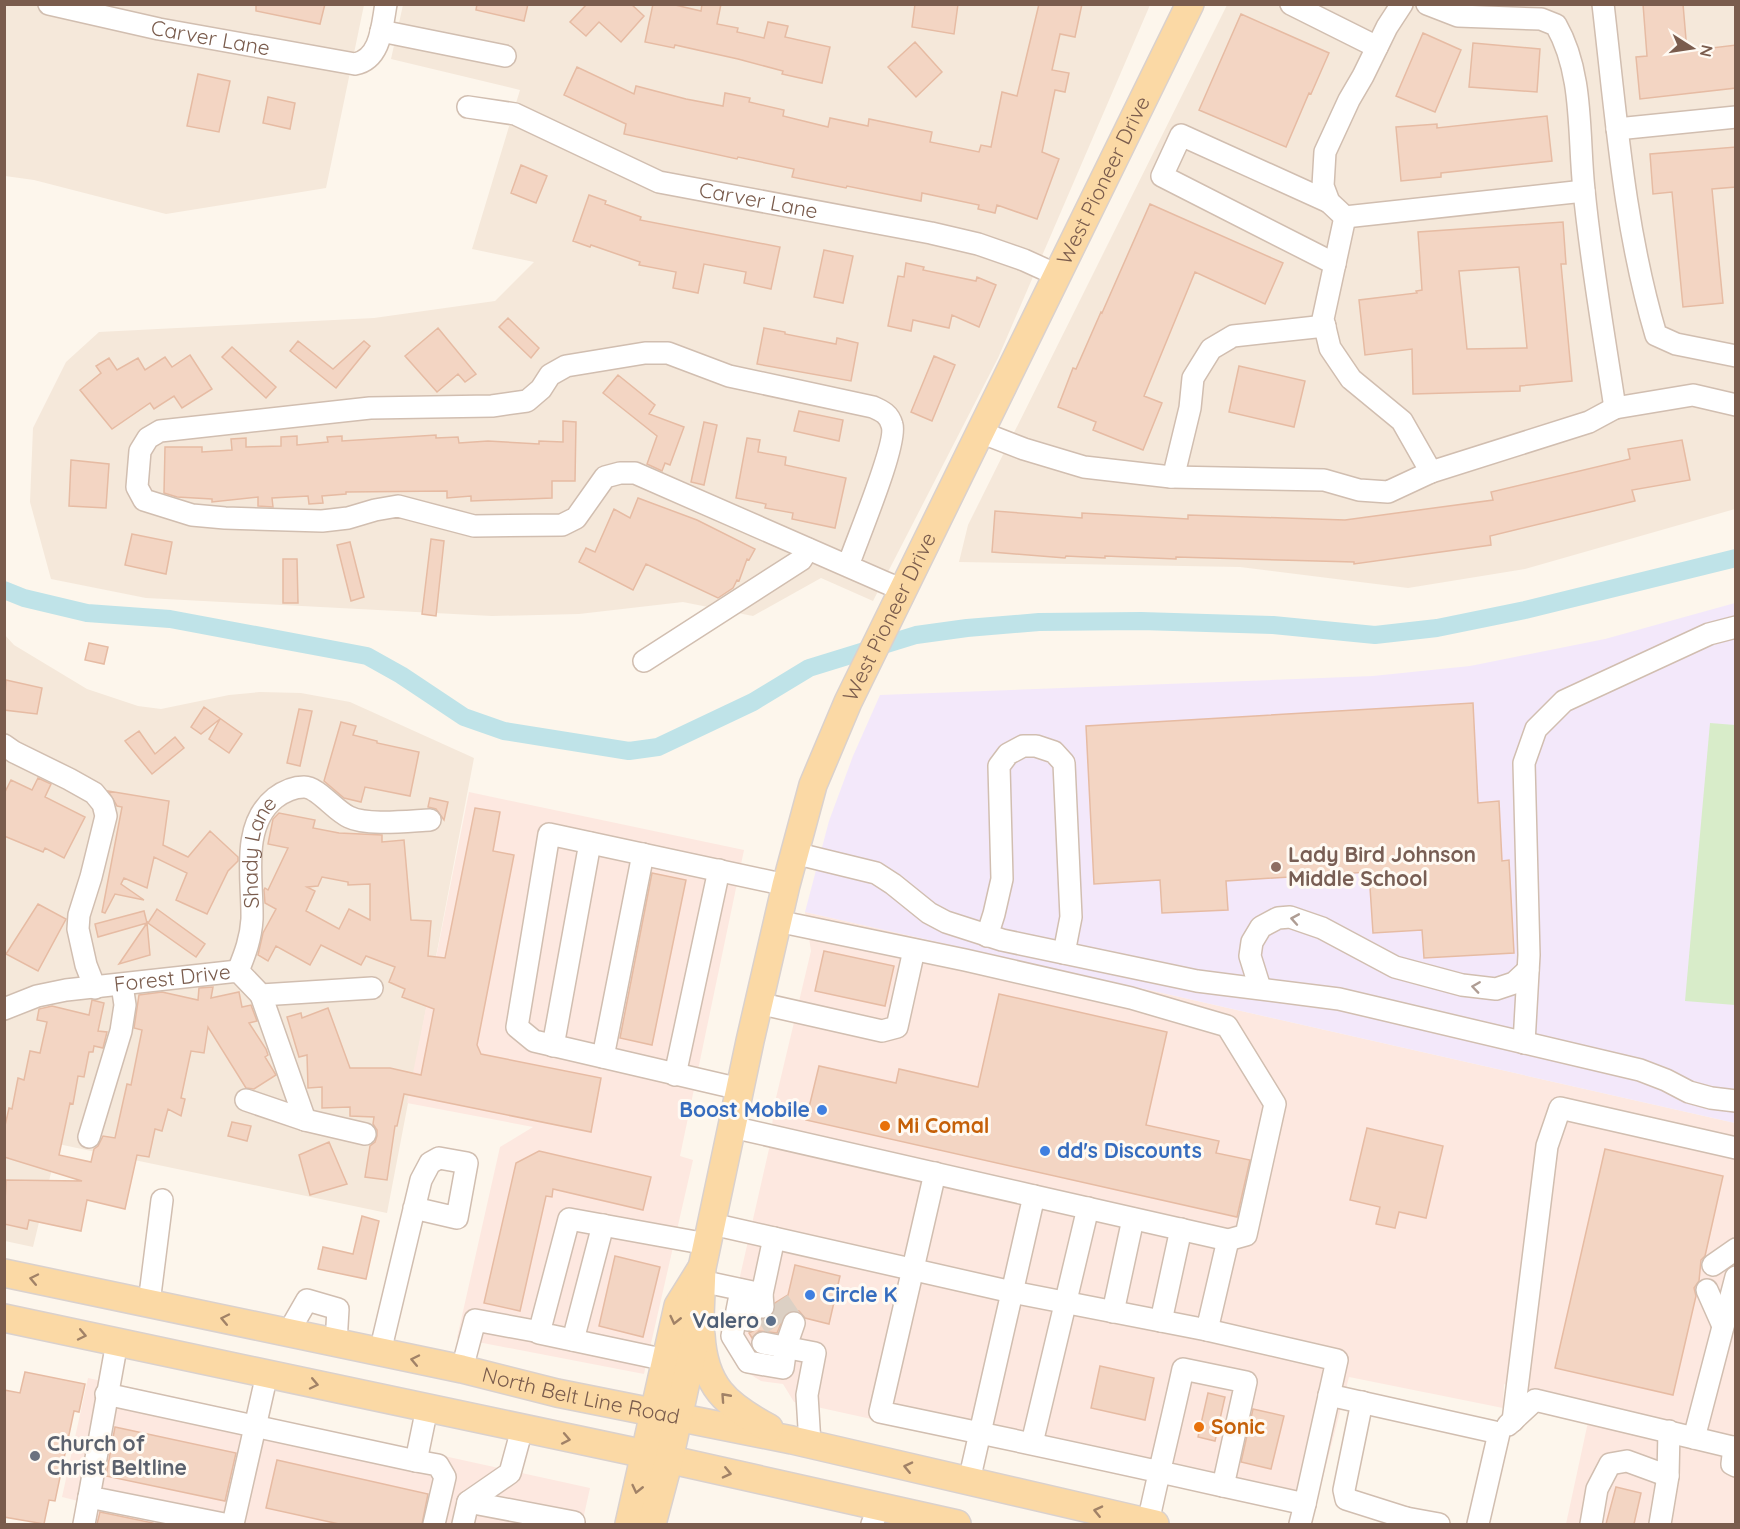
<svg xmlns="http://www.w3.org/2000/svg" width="1740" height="1529" font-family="Quicksand,sans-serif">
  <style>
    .residential { fill: #f5e8da }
    .commercial { fill: #fde8e0 }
    .education { fill: #f3e8fa }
    .green { fill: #d8ecc9 }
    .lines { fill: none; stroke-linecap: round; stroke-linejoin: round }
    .canal { stroke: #bfe3e8; stroke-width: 18 }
    .building { fill: #f3d5c3; stroke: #e6bba3; stroke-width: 1.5; fill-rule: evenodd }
    .minor-tunnel { stroke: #dcd0c4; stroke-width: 21; stroke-dasharray: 21 10; stroke-linecap: butt }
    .minor-casing { stroke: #d1beb0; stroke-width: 24 }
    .major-casing { stroke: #dad1cd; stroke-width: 30 }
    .minor { stroke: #fff; stroke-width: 21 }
    .major { stroke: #fbd9a5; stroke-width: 27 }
    .oneway { stroke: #af9d94 }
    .oneway2 { stroke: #a18267 }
    .education-dot { fill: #8d6e63; stroke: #fffaf3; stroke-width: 2 }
    .shop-dot { fill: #3f7fe0; stroke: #fffaf3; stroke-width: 2 }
    .food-dot { fill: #e8710a; stroke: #fffaf3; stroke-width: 2 }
    .service-dot { fill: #5c6f8a; stroke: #fffaf3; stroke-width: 2 }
    .worship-dot { fill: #6b7280; stroke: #fffaf3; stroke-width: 2 }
    .labels { text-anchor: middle; stroke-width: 6; stroke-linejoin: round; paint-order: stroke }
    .street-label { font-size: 21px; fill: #7a5c4d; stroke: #fffaf3 }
    .education-label { font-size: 21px; font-weight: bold; fill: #785e54; stroke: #fffaf3; text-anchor: start }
    .shop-label { font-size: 21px; font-weight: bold; fill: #366cbe; stroke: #fffaf3; text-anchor: start }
    .food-label { font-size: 21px; font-weight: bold; fill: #c56008; stroke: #fffaf3; text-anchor: start }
    .service-label { font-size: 21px; font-weight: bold; fill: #4e5e75; stroke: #fffaf3; text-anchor: end }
    .worship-label { font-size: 21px; font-weight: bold; fill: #5b616d; stroke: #fffaf3; text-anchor: start }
  </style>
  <rect width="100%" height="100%" fill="#fdf6ec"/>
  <path class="residential" d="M5,5h359l-38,183 -160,26 -132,-34 -29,-4z
    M403,5h747l-152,353 -125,243 -52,-23 -68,38 -70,-14 -104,12 -87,2 -346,-18 -95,-19 -21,-77 3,-74 33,-66 33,-30 275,-14 121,-17 39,-39 -62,-13 48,-159 -129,-31z
    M1227,5h508v504l-210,60 -117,19 -168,-21 -281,-5 9,-37z
    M4,634l10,11 73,44 51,17 23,3 68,-14 31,-3 41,1 49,9 124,56 -87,455 -329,-69 -25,103 -28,-6z"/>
  <path class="commercial" d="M469,792l275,58 -64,306 13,4 -49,214 -187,-36 43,-191 33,-20 -126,-24z
    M805,912l930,211v314l-231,-53 -1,24 -154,-31 -36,139 -519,-114 -11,-18 -22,-3 -21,-13 -13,-25 6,-36 36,-158 6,-47 36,-151z
    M88,1378l502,110 -8,36h-508l4,-23 -16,-4z
    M1588,1422l147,34v68h-169z"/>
  <path class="education" d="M1735,603v520l-930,-211 24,-91 24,-65 27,-61 493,-19 97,-10 135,-27z"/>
  <path class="green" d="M1710,723l25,2v280l-50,-4z"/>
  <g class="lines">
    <path class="canal" d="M4,590l20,8 63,15 83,6 197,37 34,19 63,42 40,14 125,20 29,-4 95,-45 56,-34 107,-33 51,-7 72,-6 102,-1 132,4 102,10 62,-7 88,-18 211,-52"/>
  </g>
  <path class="building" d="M256,4h69l-5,20 -64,-13z
    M477,4h51l-4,17 -48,-11z
    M587,4h44l13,12 -23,26 -22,-20 -13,14 -16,-14z
    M653,4h18l30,7 1,-7h19l-4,20 21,4 -1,4 27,6 4,-16 20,4 -3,11 45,10 -8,36 -40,-9 1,-3 -45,-12 -63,-14 -1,3 -29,-6z
    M915,4h43l-4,30 -42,-7z
    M1039,4h43l-7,33 -15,-3 -8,36 17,3 -4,19 -10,-2 -13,62 17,7 -22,60 -40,-14 -2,8 -17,-4 1,-4 -57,-12 -1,8 -74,-15 -1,2 -39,-8 -15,-3 2,-8 -56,-12 -1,2 -113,-25 2,-10 -62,-29 13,-28 57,27 2,-8 50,13 37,7 2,-13 25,5 -1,4 35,8 -1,6 45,11 2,-9 38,8 1,-7 63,13 -2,10 49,10 2,-7 10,2 11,-55 15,4z
    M1643,4h40l4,47 49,-6v43l-96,11 -4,-42 11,-1z
    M1241,14l88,39 -18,41 -2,-1 -23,54 -87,-37z
    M1423,33l38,17 -26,62 -39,-16z
    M915,42l27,30 -26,25 -28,-30z
    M1473,43l67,6 -3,43 -68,-5z
    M198,74l32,7 -11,51 -32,-6z
    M268,97l27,6 -5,26 -27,-6z
    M1547,116l5,45 -111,12v4l-40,4 -5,-54 41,-3v4z
    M1736,147v40l-24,2 11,114 -40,4 -11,-115 -19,2 -3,-40z
    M521,165l26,11 -11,27 -25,-10z
    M589,195l17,6 -1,3 36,13 -1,3 140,27 -9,42 -27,-6 2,-11 -42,-8 -6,29 -25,-5 3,-16 -37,-7 1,-3 -49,-17 -1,2 -17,-6z
    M1150,204l133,59 -18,41 -70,-32 -51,124 18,7 -19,47 -50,-20 3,-8 -38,-15 15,-39 3,1 25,-57 1,1z
    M1563,222l3,42h-5l11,117 -52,5v5l-107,3 -1,-45 -47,6 -6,-55 58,-7 -1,-2 6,-1 -4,-58zM1519,267l8,81 -60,1 -8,-78z
    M824,250l29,6 -10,47 -29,-6z
    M906,263l18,4 -1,3 53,11 1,-4 19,8 -17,42 -27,-12 -3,13 -36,-8 -2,11 -23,-5 10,-50 6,1z
    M508,318l31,30 -8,10 -32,-31z
    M438,328l38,46 -11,8 -7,-8 -21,18 -32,-36z
    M764,328l21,4v2l51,10 1,-6 21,5 -7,38 -94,-17z
    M298,341l35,28 31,-28 6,5 -34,42 -46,-37z
    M232,347l44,40 -10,11 -44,-41z
    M190,355l22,34 -30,19 -8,-12 -20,13 -4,-6 -38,26 -32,-39 21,-17 -5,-7 13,-8 8,12 21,-12 7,12 20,-13 7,10z
    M934,356l21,9 -23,56 -21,-9z
    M1239,366l66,15 -11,46 -65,-15z
    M618,375l37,30 -6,9 35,13 -14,38 -5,-2 -3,8 -15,-7 10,-28 -54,-43z
    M799,411l44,9 -4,21 -45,-10z
    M563,421l13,1 -1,59h-23v17l-81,3v-5l-24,2v-7l-101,1v2l-24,2 1,7 -14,1 -1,-8 -36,2 1,9 -15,-1v-9l-46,5v-3l-35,-2 -13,-4 1,-46h37v5l30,-2 -1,-11 15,-1v9l35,-1v-9l16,-1v9l31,-3 -1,-5 15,-1v5l94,-6v3l22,-1 1,6 29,-2 51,3v-3l24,1z
    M704,422l13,3 -13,60 -13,-3z
    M747,438l13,2 -2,12 28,5 -1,8 61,13 -11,50 -43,-9 1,-6 -28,-5 1,-4 -30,-6z
    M1682,440l8,40 -58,10 3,11 -145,35 1,9 -137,19v-2l-178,-5v2l-71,-3v2l-39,-2 -1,2 -73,-6 3,-41 87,7v-5l106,6v-4l157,5 148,-20 -2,-8 139,-33 -2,-10z
    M71,460l38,4 -3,44 -37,-2z
    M638,498l59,22 58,29 -6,11 -2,-1 -8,22 -2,-1 -4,8 -15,10 -72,-34 -13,26 -54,-28 7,-14 9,4 19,-43 16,9z
    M132,534l40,8 -6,32 -41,-9z
    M431,539l13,2 -8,75 -14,-2z
    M350,542l14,55 -13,4 -14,-56z
    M283,559h14l1,44h-15z
    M89,643l19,4 -4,17 -19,-4z
    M6,680l36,8 -5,26 -33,-4z
    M1473,703l5,100 21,-2 3,60 7,-1 5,93 -90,5 -2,-28 -49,3 -4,-61 -143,9 2,29 -66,3 -2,-33 -66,4 -8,-158z
    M204,707l38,27 -13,19 -20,-14 11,-20 -19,15 -10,-7z
    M299,709l13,2 -12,55 -13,-3z
    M341,722l15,4 -3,9 24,6v2l42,9 -9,44 -45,-9 -4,15 -17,-4 -20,-17z
    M139,731l16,23 20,-17 9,11 -32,26 -27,-33z
    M38,778l13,6 -6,13 40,20 -21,41 -19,-10 -2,4 -39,-16v-42l7,-14 21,10z
    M108,791l61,10 -6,44 25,12 22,-26 28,26v4l-10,10 -21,43 -31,-14 11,-27 -33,-16 -7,31 -23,-10 -3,6 23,16 -29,-6 -10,19 -3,-1 20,-105 -5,-1z
    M430,798l18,4 -4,18 -8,-11 -8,-2z
    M475,808l25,4 -7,39 21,4 -37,190 4,9 120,24 -10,54 -187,-38 -7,32h-2l-8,54 -22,-3 5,-31 5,-4 2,-6v-6l-4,-6 1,-7 -24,-1v-9l-28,1v-21l-14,1 -1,-33 -8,2 -12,-40 14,-4 1,5 26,-10 22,60h40l31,7 13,-66 -32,-12 3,-8 -16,-7 6,-15 -29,-11 -5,9 -40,-20 -11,20 -34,-19 -8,15 -10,-6 5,-22 13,-24 -11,-6 -1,-13 1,-2 3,2 20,-42 -20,-4 5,-25 6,-6 36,7 -2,8 26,5 43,2v7l22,-2 7,80 20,1 -3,35 17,2zM322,877l26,5v3l22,-1v36l-21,-11 -10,20 -33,-18 9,-20 -8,-4 11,-1z
    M652,873l34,7 -34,165 -32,-7z
    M38,904l28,15 -28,52 -32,-17z
    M157,909l48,35 -9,13 -48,-34z
    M144,911l3,12 -49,14 -3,-13z
    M147,923l3,32 -31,9z
    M824,951l70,15 -9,40 -70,-15z
    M213,987l-2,11 28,-6 3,15 9,-2 6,16 -8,2 17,26 2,6 -3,2 11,18 -22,14 -8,-1 -38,-61 -4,26 -13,-2 -10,47 4,1 -4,17 -13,-7 -6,22 -7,-2 -6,28 -12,-2 -12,54 -38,-9 -6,31 -52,-11 -2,9 -23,-5 2,-44 76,1 -78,-24v-27l5,-22 3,1 6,-31 6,2 6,-29 10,2 7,-31 -10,-2 2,-11 13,-3 37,9 3,-15 12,3 -6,28 9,1 -4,16 -9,-2 -1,6h-4l-5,25 -6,-1 -5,28 -3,-1 -11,52 32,7 3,-13 4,-3 5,-10 12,2 12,-54 4,1 11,-55 -8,-2 5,-33 23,-3 36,8 1,-12z
    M999,994l168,38 -21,93 73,16 -3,12 34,7 -13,57 -431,-97 13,-54 77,17 3,-14 79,18z
    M232,1122l19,4 -4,15 -19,-5z
    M1367,1128l76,18 -17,72 -27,-6 -4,16 -19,-4 4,-17 -30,-7z
    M329,1142l18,42 -37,11 -11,-40z
    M1605,1149l118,27 -18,80 -4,4 -2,21 -5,7 2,8 -23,99 -118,-27z
    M539,1151l112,26 -8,33 -90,-21 -1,8 -6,-1 -26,115 -36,-8 32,-140z
    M362,1216l17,5 -13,58 -48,-10 5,-22 30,7z
    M615,1256l45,11 -17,70 -44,-11z
    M795,1265l45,11 -11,48 -24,-6 -6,-7 -7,-1 -7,4 -8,19 -18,-2 -7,7 -3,-5 6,-3 8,-10 8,-3 4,-5v-9l13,-8z
    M1100,1366l54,12 -9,42 -54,-12z
    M25,1372l60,12 -6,28 -5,-1 -19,90 -6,-1 -5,24 -40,-7v-127l16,3z
    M1208,1393l17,4 -10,44 -17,-4z
    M1253,1409l31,7 -13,53 -30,-7z
    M115,1427l121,26 -11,48 -119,-25z
    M277,1460l151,34 -6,30h-83l-73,-16z
    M1616,1487l25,6 -7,31h-28z
    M100,1512l53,11v1h-56z"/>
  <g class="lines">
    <path class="minor-tunnel" d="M779,1301l15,22
      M763,1310l15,22"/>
    <g class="minor-casing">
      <g id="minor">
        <path id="s1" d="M49,4l110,25 196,35c26,-5 27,-38 31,-60"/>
        <path d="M1291,4l86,43"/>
        <path d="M1402,4l-15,23 -24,49 -14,24 -24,52 -2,34 6,16 16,15 239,-26"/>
        <path d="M1427,4l31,12 83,3 15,6c28,49 22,110 28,165 7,73 20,145 31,218"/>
        <path d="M1603,4c13,111 21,224 53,331l20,9 60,12"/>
        <path d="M381,31l124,25"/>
        <path id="s2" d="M468,107l47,7 144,68 272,51 47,11 46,16 33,15"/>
        <path d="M1617,129l119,-12"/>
        <path d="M1329,202l-148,-67 -19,41 173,88"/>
        <path d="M1345,217l-22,102 7,29 21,31 51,42 29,51 158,-50 26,-14 78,-13 43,10"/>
        <path d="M980,432l44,17 60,18 87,10 4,-7 15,-62 3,-30 18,-29 22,-13 92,-10"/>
        <path d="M1171,477l153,3 35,10 29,2 43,-20"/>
        <path d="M848,566c8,-24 50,-123 44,-141 -3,-11 -10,-14 -19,-18l-144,-31 -61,-23h-23l-79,13 -16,9 -9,14 -14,12 -35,5 -122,2 -210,23 -12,7 -8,13 -3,36 7,13 48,15 33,3 97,3 26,-3 27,-8 23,-4 76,20 88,-1 14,-7 29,-41 15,-4h15l249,109 19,8"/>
        <path d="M644,661l157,-101 7,-11"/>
        <path d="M4,745l10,7 55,27 25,14 9,11 3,12 -15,61 -12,38 -1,14 8,36 9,23"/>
        <path d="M794,853l82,20 17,11 36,29 17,9 56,18 195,41 142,18 301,71 26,10 23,12 22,6 25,3"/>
        <path d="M777,921l188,39 166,38 96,28 48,78 -29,131 -18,5 -194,-44"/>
        <path d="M987,936l7,-22 8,-35 -3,-113 9,-12 15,-8h13l18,6 10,11 7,154 -7,36"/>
        <path id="s3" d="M238,971c7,-17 13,-33 14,-52 1,-39 -12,-93 23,-121 8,-6 18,-11 29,-11 14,0 31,24 45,30 18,9 60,4 81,3"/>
        <path d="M1260,988l-10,-32 2,-14 9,-15 17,-9 12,-1 32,11 73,39 67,18 34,4 18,-6 14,-13"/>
        <path d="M261,995l44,125"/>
        <path d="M758,1003l124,28 15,-4 17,-77"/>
        <path id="s4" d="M4,1009l33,-13 29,-6 172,-19 23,24 111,-7"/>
        <path d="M1524,1043l5,-88 -5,-192 12,-34 28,-28 145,-67 27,-7"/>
        <path d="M553,1046l37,-203"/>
        <path d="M603,1057l40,-203"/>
        <path d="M675,1075l44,-205"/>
        <path d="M740,1089l-206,-48 -17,-14 32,-193 237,51"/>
        <path d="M246,1100l59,20 60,14"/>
        <path d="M732,1127l302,69 -65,285"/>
        <path d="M89,1137l32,-106 4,-26 -3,-20"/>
        <path d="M935,1173l-55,239c115,24 229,48 343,74l23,-104 -63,-13c-11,51 -24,102 -35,154l-1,1"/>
        <path d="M712,1224l300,68 195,38 21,-90"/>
        <path d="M1713,1265l23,-16"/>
        <path d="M701,1281l61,13 -14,26"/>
        <path d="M741,1290l-9,46 16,26 35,6 3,-22 8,-23"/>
        <path d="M1707,1290l16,36"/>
        <path d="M149,1303l13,-103"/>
        <path d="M763,1307l-1,-13 12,-56"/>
        <path d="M1113,1312l20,-93"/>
        <path d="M1161,1321l20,-92"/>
        <path d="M1207,1330l130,30 -32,144"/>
        <path d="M288,1333l19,-33 31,9 -2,34"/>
        <path d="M573,1340l30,-115"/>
        <path d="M117,1342l-28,155 135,27"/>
        <path d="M763,1343l52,10 -8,42 3,49"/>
        <path d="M380,1352l41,-172 9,-17 9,-5 28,5 -10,55 -43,-10"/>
        <path d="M666,1360l-127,-27 30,-114 138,25"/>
        <path d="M462,1369l13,-49 65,12"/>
        <path d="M106,1394l310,67"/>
        <path d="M1329,1395l170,38 -21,91"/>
        <path d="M1362,1402l-18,88 2,9 60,19"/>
        <path d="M427,1408l-11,53 22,4 7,12 -11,47"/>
        <path d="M1513,1421l34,-275 13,-38 176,40"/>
        <path d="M1508,1425l27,-25 201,48"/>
        <path d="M1694,1438l42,-161"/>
        <path d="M1032,1443l56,-235"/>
        <path d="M1734,1447l-2,17 4,2"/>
        <path d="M1223,1486l82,18 -5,20"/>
        <path d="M468,1502l42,-29 12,-44"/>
        <path d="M84,1524l5,-27"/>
        <path d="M233,1524l34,-150"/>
        <path d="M463,1524l5,-22 106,20 -1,2"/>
        <path d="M872,1524l7,-17"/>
        <path d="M1404,1524l2,-6 33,6"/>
        <path d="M1591,1524l6,-35 13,-25 17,-3 41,15"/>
        <path d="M1660,1524l8,-48 1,-45"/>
      </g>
    </g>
    <g class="major-casing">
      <g id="major">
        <path id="s5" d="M4,1273l458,96 95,24 235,47 363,84"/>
        <path d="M4,1318l641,136 312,70"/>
        <path d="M701,1335c3,51 25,70 68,93"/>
        <path d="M629,1524l49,-218 23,-37"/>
        <path id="s6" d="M652,1524l17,-64 31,-143 2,-49 48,-227 36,-156 27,-100 35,-83 342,-698"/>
      </g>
    </g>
    <use href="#minor" class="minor"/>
    <use href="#major" class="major"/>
  </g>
  <defs><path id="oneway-chevron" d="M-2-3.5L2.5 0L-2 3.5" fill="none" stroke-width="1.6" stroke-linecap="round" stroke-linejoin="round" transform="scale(1.5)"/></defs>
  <g class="oneway">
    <use href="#oneway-chevron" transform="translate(1295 919) rotate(-170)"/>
    <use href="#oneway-chevron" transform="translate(1476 987) rotate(-172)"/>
  </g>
  <g class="oneway2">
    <use href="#oneway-chevron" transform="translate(34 1279) rotate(-168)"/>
    <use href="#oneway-chevron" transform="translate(225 1319) rotate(-168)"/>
    <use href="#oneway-chevron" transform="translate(675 1320) rotate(103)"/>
    <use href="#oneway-chevron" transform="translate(82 1335) rotate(12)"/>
    <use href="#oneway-chevron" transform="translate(415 1360) rotate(-168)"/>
    <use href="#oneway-chevron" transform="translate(314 1384) rotate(12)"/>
    <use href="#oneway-chevron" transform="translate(725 1397) rotate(-132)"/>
    <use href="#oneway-chevron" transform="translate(566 1439) rotate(11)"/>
    <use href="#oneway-chevron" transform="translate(908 1467) rotate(-167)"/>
    <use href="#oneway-chevron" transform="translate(727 1473) rotate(13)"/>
    <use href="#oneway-chevron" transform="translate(637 1489) rotate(103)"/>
    <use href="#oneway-chevron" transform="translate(1098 1511) rotate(-167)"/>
  </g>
  <circle class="education-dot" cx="1276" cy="867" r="6"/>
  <g class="shop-dot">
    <circle cx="822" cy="1110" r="6"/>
    <circle cx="1045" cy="1151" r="6"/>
    <circle cx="810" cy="1295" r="6"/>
  </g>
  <g class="food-dot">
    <circle cx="885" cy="1126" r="6"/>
    <circle cx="1199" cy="1427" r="6"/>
  </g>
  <circle class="service-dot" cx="771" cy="1321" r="6"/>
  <circle class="worship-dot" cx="35" cy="1456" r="6"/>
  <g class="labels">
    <g class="street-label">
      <text dy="7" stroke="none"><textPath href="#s1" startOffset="165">Carver Lane</textPath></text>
      <text dy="7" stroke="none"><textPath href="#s6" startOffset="1428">West Pioneer Drive</textPath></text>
      <text dy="7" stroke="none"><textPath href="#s2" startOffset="308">Carver Lane</textPath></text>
      <text dy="7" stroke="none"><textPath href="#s6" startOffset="942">West Pioneer Drive</textPath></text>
      <text dy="7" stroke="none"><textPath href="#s3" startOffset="122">Shady Lane</textPath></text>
      <text dy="7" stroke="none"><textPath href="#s4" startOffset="172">Forest Drive</textPath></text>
      <text dy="7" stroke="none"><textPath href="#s5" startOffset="590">North Belt Line Road</textPath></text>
    </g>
    <g class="education-label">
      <text x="1288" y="862">Lady Bird Johnson<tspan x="1288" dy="24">Middle School</tspan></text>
    </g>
    <g class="shop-label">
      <text x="810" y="1117" text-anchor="end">Boost Mobile</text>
      <text x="1057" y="1158">dd's Discounts</text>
      <text x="822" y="1302">Circle K</text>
    </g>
    <g class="food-label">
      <text x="897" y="1133">Mi Comal</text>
      <text x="1211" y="1434">Sonic</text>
    </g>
    <g class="service-label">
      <text x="759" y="1328">Valero</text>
    </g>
    <g class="worship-label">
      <text x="47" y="1451">Church of<tspan x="47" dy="24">Christ Beltline</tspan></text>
    </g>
  </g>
  <rect width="1740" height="1529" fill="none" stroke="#7a5c4d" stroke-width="12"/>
  <g transform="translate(1692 48) rotate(102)" stroke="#fffaf3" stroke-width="4.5" paint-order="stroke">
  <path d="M0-4.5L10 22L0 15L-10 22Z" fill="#7a5c4d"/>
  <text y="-9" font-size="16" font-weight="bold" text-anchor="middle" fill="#7a5c4d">N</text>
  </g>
</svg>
